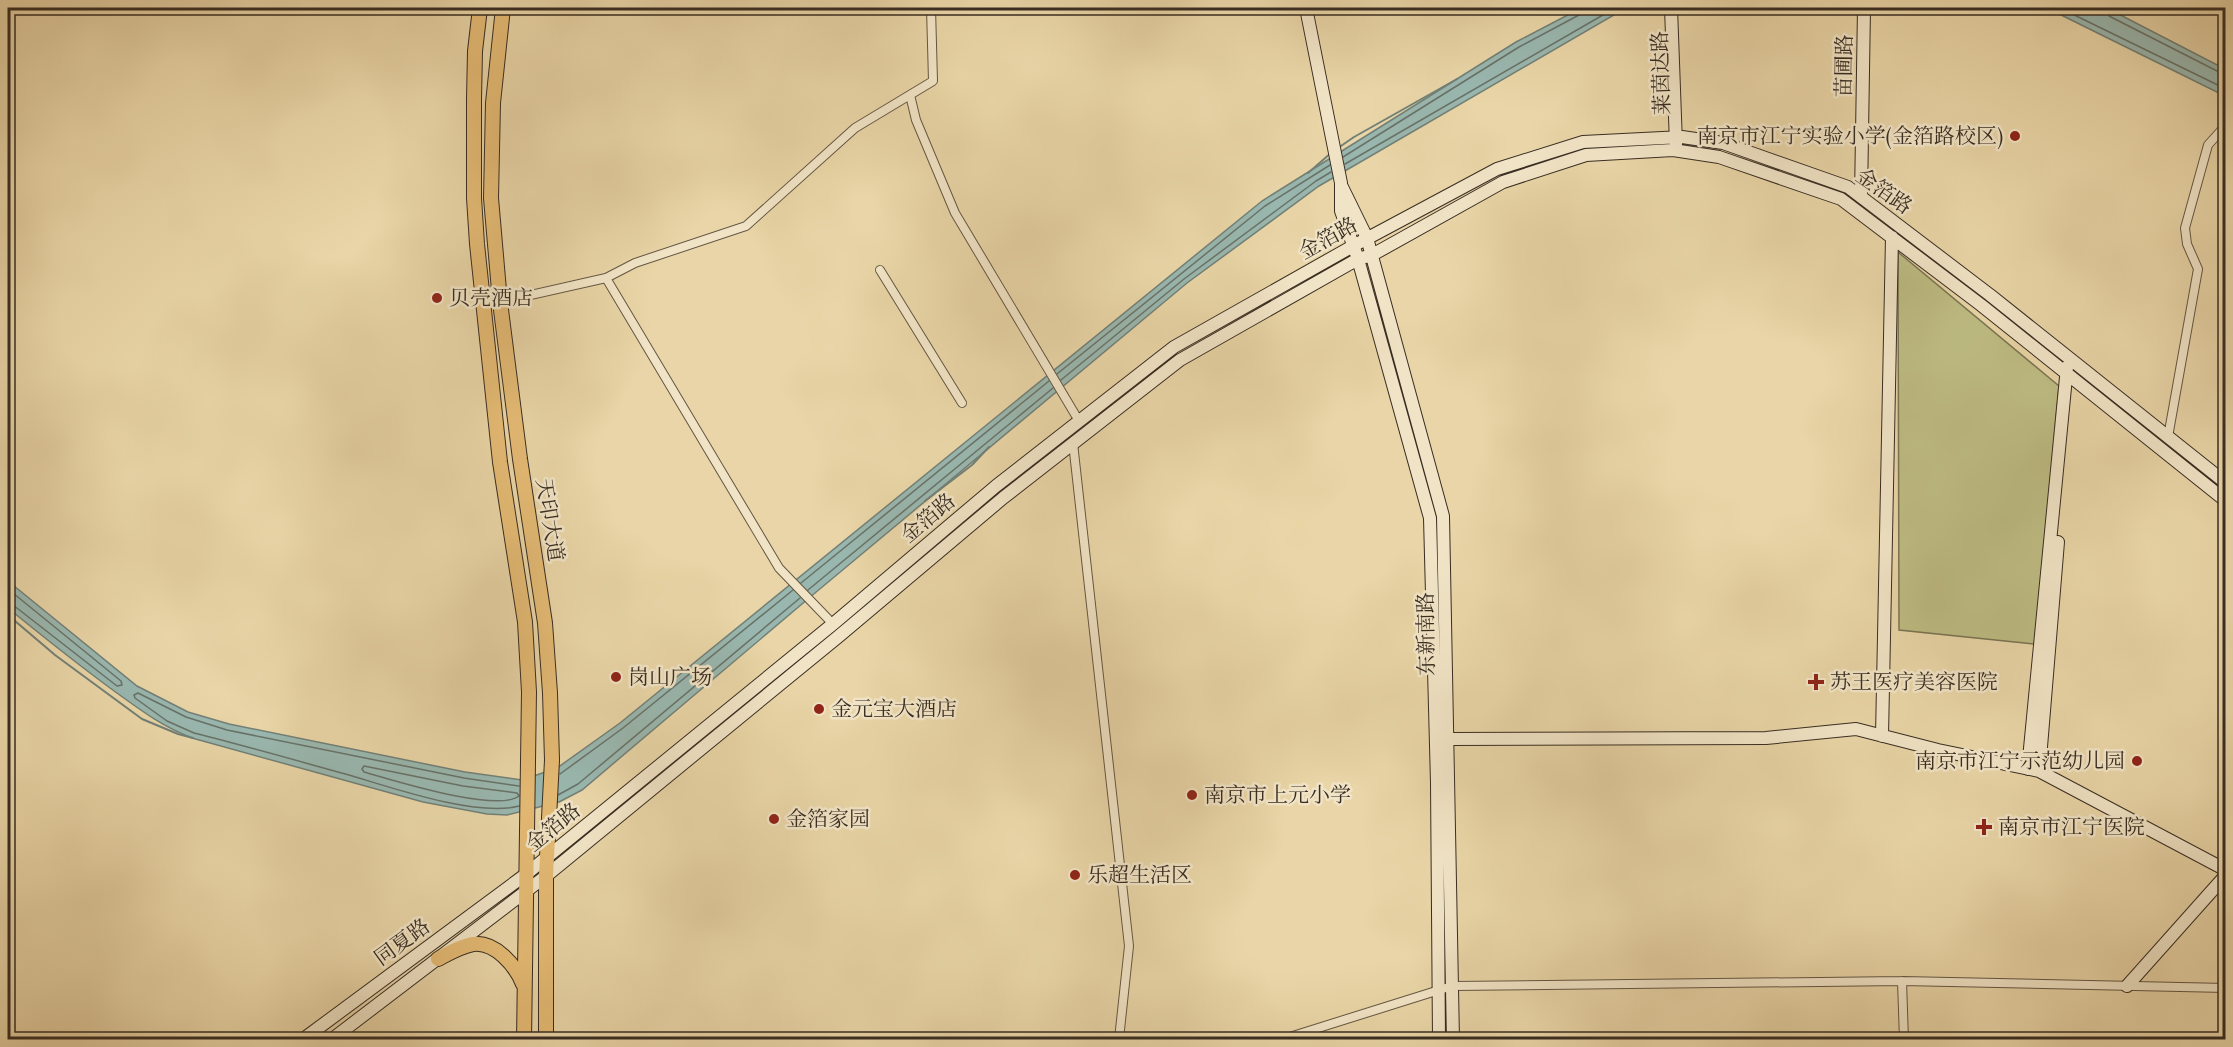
<svg xmlns="http://www.w3.org/2000/svg" width="2233" height="1047" font-family="Vollkorn,'Noto Serif SC',serif">
  <style>
    .green { fill: #bdbb82; stroke: #7a7452; stroke-width: 1.5 }
    .water { fill: #99b7af; stroke: #728077; stroke-width: 1.5 }
    .lines { fill: none; stroke-linecap: round; stroke-linejoin: round }
    .shore { stroke: #687268; stroke-width: 1.5 }
    .stream { stroke: #728077; stroke-width: 2 }
    .street-casing { stroke: #645743; stroke-width: 10 }
    .secondary-casing { stroke: #382d22; stroke-width: 14 }
    .primary-casing { stroke: #382d22; stroke-width: 16 }
    .street { stroke: #f1e4c6; stroke-width: 8 }
    .secondary { stroke: #f1e4c6; stroke-width: 12 }
    .primary { stroke: #e4ba74; stroke-width: 14 }
    .poi-dot { fill: #8f2418; stroke: #f1e4c6; stroke-width: 2 }
    .labels { text-anchor: middle; stroke-width: 5; stroke-linejoin: round; paint-order: stroke }
    .street-label { font-size: 21px; fill: #382d22; stroke: #f1e4c6 }
    .poi-label { font-size: 21px; fill: #382d22; stroke: #f1e4c6; text-anchor: start }
  </style>
  <rect width="100%" height="100%" fill="#e9d5a7"/>
  <filter id="stains"><feTurbulence type="fractalNoise" baseFrequency=".00333" numOctaves="4"/><feColorMatrix values="0 0 0 0 .2 0 0 0 0 .09 0 0 0 0 .02 0 0 0 .5 -.17"/></filter>
  <radialGradient id="worn" r=".72"><stop offset=".6" stop-color="#630" stop-opacity="0"/><stop offset="1" stop-color="#630" stop-opacity=".3"/></radialGradient>
  <path class="green" d="M1898,252l161,134 -24,258 -136,-14z"/>
  <path class="water" d="M1581,8h45l-307,178 -132,97 -372,310 -233,197 -23,12 -52,13 -20,-1 -64,-12 -231,-64c-33,-13 -54,-30 -82,-50 -35,-26 -69,-53 -102,-80v-27l129,105 51,26 41,12 236,48 57,8 35,-12 63,-45 642,-522 254,-159z
    M2047,8h60l118,61v27z"/>
  <g class="lines">
    <path class="shore" d="M2060,8l166,81
      M2106,8l3,8 112,57 5,1
      M1343,157l176,-110 60,-32 4,-7
      M1345,164l270,-156
      M1057,374l208,-168 65,-41
      M1061,380l123,-101 132,-98 15,-9
      M801,583l248,-202
      M8,589l113,92 1,4 -5,1 -104,-81 -5,-1
      M808,590l245,-202
      M364,766l99,20 54,7 2,3c-23,17 -126,-16 -155,-24l-2,-3z
      M560,774l63,-46 170,-138
      M558,795l20,-11 222,-186
      M519,806c-43,11 -126,-18 -170,-31 -51,-14 -103,-29 -155,-42l-27,-12 -32,-23 -1,-3 4,-2 48,24 41,13 237,48 55,8"/>
    <path class="stream" d="M1338,148l16,-11 103,-58
      M1308,173l23,-20
      M925,501l47,-36 17,-18
      M8,615l47,40 87,64 36,15 15,4"/>
    <g class="street-casing">
      <path id="street" d="M910,95l6,25 39,93 124,208
        M880,270l82,133
        M606,278l173,290 54,56
        M500,302l106,-24 29,-15 111,-37 109,-98 78,-47 -2,-73
        M2168,437l30,-168 -11,-25 -2,-16 23,-83 18,-20
        M1073,443l56,503 -10,93 5,1
        M1902,981l2,59
        M1280,1040l172,-54 450,-5 324,7"/>
    </g>
    <g class="secondary-casing">
      <path id="secondary" d="M1306,8l35,175v28l17,48 72,259 7,265 2,257
        M1671,8l5,136
        M1342,187l25,51 76,278 10,524
        M1861,197l3,-189
        M1882,736l10,-499
        M1448,739l318,-1 90,-9 82,21 101,21 187,99
        M2028,769l39,-402
        M2039,771l19,-229
        M2127,986l99,-111
        M302,1040l223,-165 308,-251 163,-138 178,-139 179,-101 144,-77 86,-27 99,-5 41,6 125,44 142,108 236,188
        M331,1040l215,-164 293,-240 164,-138 177,-138 178,-101 14,-4 131,-73 83,-27 87,-5 46,7 122,42 140,106 245,196"/>
    </g>
    <g class="primary-casing">
      <path id="primary" d="M480,8l-5,43 -1,48v99l3,46 23,218 25,160 4,70 -5,348
        M503,8l-10,95 -2,95 9,104 20,157 25,164 5,70 2,67 -6,116v164
        M438,959c11,-6 23,-13 35,-15 22,-3 43,22 50,40"/>
    </g>
    <use href="#street" class="street"/>
    <use href="#secondary" class="secondary"/>
    <use href="#primary" class="primary"/>
  </g>
  <g class="poi-dot">
    <circle cx="2015" cy="136" r="6"/>
    <circle cx="437" cy="298" r="6"/>
    <circle cx="616" cy="677" r="6"/>
    <path d="M1813 673h6v6h6v6h-6v6h-6v-6h-6v-6h6z"/>
    <circle cx="819" cy="709" r="6"/>
    <circle cx="2137" cy="761" r="6"/>
    <circle cx="1192" cy="795" r="6"/>
    <circle cx="774" cy="819" r="6"/>
    <path d="M1981 818h6v6h6v6h-6v6h-6v-6h-6v-6h6z"/>
    <circle cx="1075" cy="875" r="6"/>
  </g>
  <g class="labels">
    <g class="street-label">
      <text transform="translate(1844 66) rotate(-89)" y="7">苗圃路</text>
      <text transform="translate(1661 73) rotate(-92)" y="7">莱茵达路</text>
      <text transform="translate(1884 191) rotate(35)" y="7">金箔路</text>
      <text transform="translate(1328 238) rotate(-29)" y="7">金箔路</text>
      <text transform="translate(928 518) rotate(-40)" y="7">金箔路</text>
      <text transform="translate(550 520) rotate(81)" y="7">天印大道</text>
      <text transform="translate(1426 634) rotate(-91)" y="7">东新南路</text>
      <text transform="translate(553 827) rotate(-39)" y="7">金箔路</text>
      <text transform="translate(402 942) rotate(-36)" y="7">同夏路</text>
    </g>
    <g class="poi-label">
      <text x="2003" y="143" text-anchor="end">南京市江宁实验小学(金箔路校区)</text>
      <text x="449" y="305">贝壳酒店</text>
      <text x="628" y="684">岗山广场</text>
      <text x="1830" y="689">苏王医疗美容医院</text>
      <text x="831" y="716">金元宝大酒店</text>
      <text x="2125" y="768" text-anchor="end">南京市江宁示范幼儿园</text>
      <text x="1204" y="802">南京市上元小学</text>
      <text x="786" y="826">金箔家园</text>
      <text x="1998" y="834">南京市江宁医院</text>
      <text x="1087" y="882">乐超生活区</text>
    </g>
  </g>
  <rect width="2233" height="1047" fill="none" stroke="#e9d5a7" stroke-width="30"/>
  <rect x="9" y="9" width="2215" height="1029" fill="none" stroke="#382d22" stroke-width="3"/>
  <rect x="15" y="15" width="2203" height="1017" fill="none" stroke="#382d22" stroke-width="1.5"/>
  <rect width="100%" height="100%" filter="url(#stains)"/>
  <rect width="100%" height="100%" fill="url(#worn)"/>
</svg>
